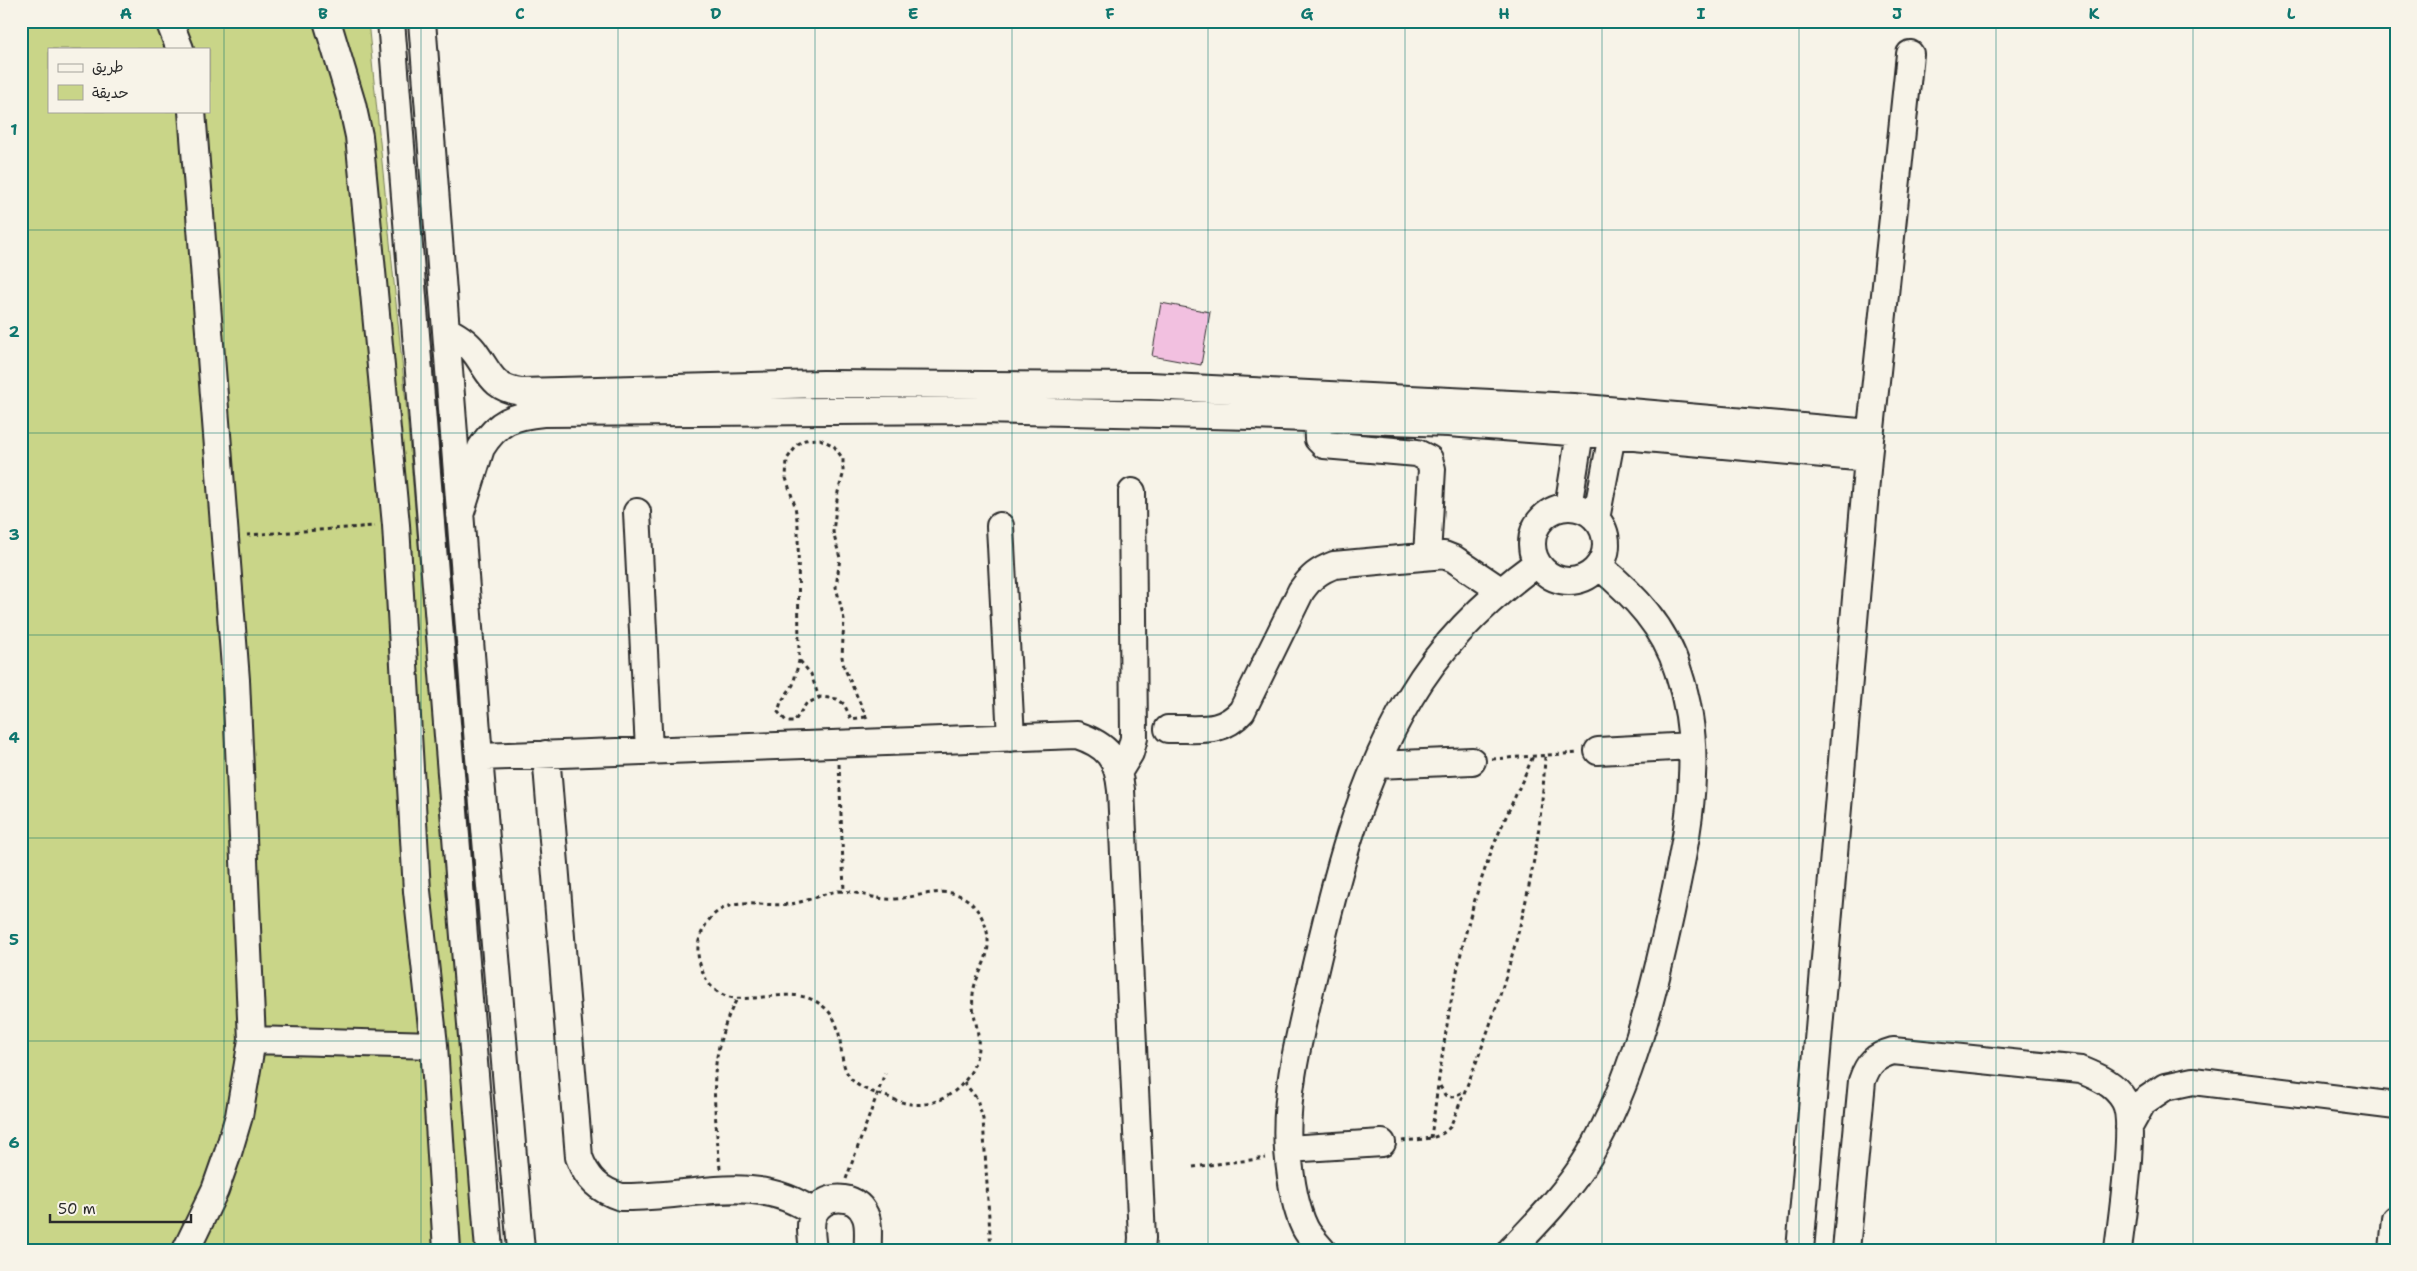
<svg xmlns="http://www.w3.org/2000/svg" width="2417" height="1271" font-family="'Shantell Sans','Playpen Sans Arabic',sans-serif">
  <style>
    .green { fill: #c9d588; stroke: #7a805a; fill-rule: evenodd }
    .building { fill: #f2c0e0; stroke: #2b2b2b }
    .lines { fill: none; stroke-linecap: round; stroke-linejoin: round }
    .minor-casing { stroke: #2b2b2b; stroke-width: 30 }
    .path { stroke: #2b2b2b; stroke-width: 3; stroke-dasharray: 4 4; stroke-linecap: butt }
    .minor { stroke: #f7f3e8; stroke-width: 26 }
    .grid { fill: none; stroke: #0f766e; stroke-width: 1; stroke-opacity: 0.55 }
    .neatline { fill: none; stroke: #0f766e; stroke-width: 2 }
    .grid-label { font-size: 16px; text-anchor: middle; font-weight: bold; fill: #0f766e }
  </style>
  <rect width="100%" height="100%" fill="#f7f3e8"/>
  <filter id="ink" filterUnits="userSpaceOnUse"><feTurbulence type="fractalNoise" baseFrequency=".02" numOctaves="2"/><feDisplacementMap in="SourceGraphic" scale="10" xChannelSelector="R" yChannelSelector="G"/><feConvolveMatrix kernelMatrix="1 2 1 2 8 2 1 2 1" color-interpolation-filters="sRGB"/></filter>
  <g filter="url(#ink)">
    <path class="green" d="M21,21h347l38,382 72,847h-457zM49,49h160v62h-160z"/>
    <path class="building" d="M1161,303l49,9 -9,53 -49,-9z"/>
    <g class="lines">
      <g class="minor-casing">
        <path id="minor" d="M169,21l11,28
          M327,21l25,83 7,32 7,72 30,317 21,366 17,154 13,205
          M391,21l98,1229
          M422,21l57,736 42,493
          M446,330c12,6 23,13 30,24 15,21 17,34 45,38l302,-8 327,2 423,21 298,26
          M1317,418l1,21 6,6 93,8 12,6 3,10 -5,87
          M1532 544a37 37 0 1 1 74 0a37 37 0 1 1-74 0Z
          M1568,507l12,-74
          M637,512l12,238
          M460,515l21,-67c17,-27 32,-32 62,-35l437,-3 273,6 195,7 164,12 256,23
          M1596,519l16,-84
          M1000,526l11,212
          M1168,729c30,-1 53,6 74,-18l59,-120c10,-14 17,-20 33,-26l110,-10 10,4 46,31
          M1598,751l94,-5
          M546,754l33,403c8,22 20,33 42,40 66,2 136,-27 193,16
          M479,757l598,-22c30,10 41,23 44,55l21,448 -1,12
          M1376,765l96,-4
          M1119,771l11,-18 4,-15 -2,-246
          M252,1040l182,5
          M2129,1127l14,-25 22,-15 28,-6 203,25
          M1288,1149l94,-6
          M186,1250l29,-60 13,-37 11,-37 13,-76 -16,-360 -44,-569
          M813,1250c-1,-11 -4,-24 0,-35 10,-22 43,-22 52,0 5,10 2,24 3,35
          M1322,1250c-6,-7 -13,-14 -17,-22 -11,-22 -15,-54 -17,-78 -4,-54 11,-112 23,-164 23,-100 46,-201 100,-290 32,-54 75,-96 126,-133
          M1511,1250c28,-29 57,-59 78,-94 43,-74 64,-161 82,-244 9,-45 20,-90 21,-136 2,-35 -3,-72 -14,-105 -13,-44 -44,-76 -79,-105
          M1800,1250l68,-792 42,-404
          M1846,1250l16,-169c6,-18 13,-25 31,-30l188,19c17,7 33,13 43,30 13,20 -3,122 -6,150
          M2393,1250l3,-31"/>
      </g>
      <path class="path" d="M247,535l128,-9
        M800,661l11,13 8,24
        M866,717l-15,2 -7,-15 -7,-5 -16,-2 -15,7 -12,18h-7l-9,-10 3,-10 12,-17 6,-24 -1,-135 -3,-20 -9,-28 1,-19 11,-15 7,-4 15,-1 14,7 9,13v16l-5,17 -5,40 7,26 -4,29 8,32 -2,38 2,10 24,54
        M1492,759l86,-6
        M839,764l5,127
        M839,891c17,0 31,7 47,8 27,2 61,-18 84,3 18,17 23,41 13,63 -4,10 -9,18 -10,29 -2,15 4,28 5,42 3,32 -18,60 -48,67 -16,4 -28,0 -42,-6 -12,-4 -26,-7 -35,-16 -21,-22 -2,-56 -33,-77 -37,-27 -98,22 -118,-34 -5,-13 -6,-25 0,-38 18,-41 55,-24 88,-28 17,-2 32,-11 49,-13z
        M964,1082l13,17 6,20 8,131
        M1440,1086l5,9 7,2 11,-5
        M1431,1138c11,-86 24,-184 53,-266 13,-40 33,-77 49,-116
        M1402,1141c17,-2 36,0 48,-14 51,-120 90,-240 95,-372
        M1193,1167l73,-9
        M720,1169c-5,-62 -15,-112 17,-170
        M846,1179l39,-106"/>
      <use href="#minor" class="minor"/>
    </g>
  </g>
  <path class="grid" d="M224,21v1229M421,21v1229M618,21v1229M815,21v1229M1012,21v1229M1208,21v1229M1405,21v1229M1602,21v1229M1799,21v1229M1996,21v1229M2193,21v1229M21,230h2375M21,433h2375M21,635h2375M21,838h2375M21,1041h2375"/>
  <rect width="2417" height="1271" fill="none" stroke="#f7f3e8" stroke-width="55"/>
  <rect x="48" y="48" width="162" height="65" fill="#f7f3e8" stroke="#a5a39c"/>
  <rect x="58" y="64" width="25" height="8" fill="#f7f3e8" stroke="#a5a39c"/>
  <text x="92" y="72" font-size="15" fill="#2b2b2b">طريق</text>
  <rect x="58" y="85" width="25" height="15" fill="#c9d588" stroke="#a5a39c"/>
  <text x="92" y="98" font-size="15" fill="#2b2b2b">حديقة</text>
  <path d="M50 1214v8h141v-8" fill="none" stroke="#2b2b2b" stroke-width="2.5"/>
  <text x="58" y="1214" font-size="15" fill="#2b2b2b" stroke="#f7f3e8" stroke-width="4" paint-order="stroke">50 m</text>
  <rect x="28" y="28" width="2362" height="1216" class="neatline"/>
  <g class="grid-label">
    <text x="126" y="19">A</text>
    <text x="323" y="19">B</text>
    <text x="520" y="19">C</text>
    <text x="716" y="19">D</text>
    <text x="913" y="19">E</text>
    <text x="1110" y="19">F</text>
    <text x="1307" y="19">G</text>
    <text x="1504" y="19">H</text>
    <text x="1701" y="19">I</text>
    <text x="1897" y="19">J</text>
    <text x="2094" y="19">K</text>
    <text x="2291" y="19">L</text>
    <text x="14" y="135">1</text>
    <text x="14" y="337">2</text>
    <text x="14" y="540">3</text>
    <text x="14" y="743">4</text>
    <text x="14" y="945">5</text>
    <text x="14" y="1148">6</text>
  </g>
</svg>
